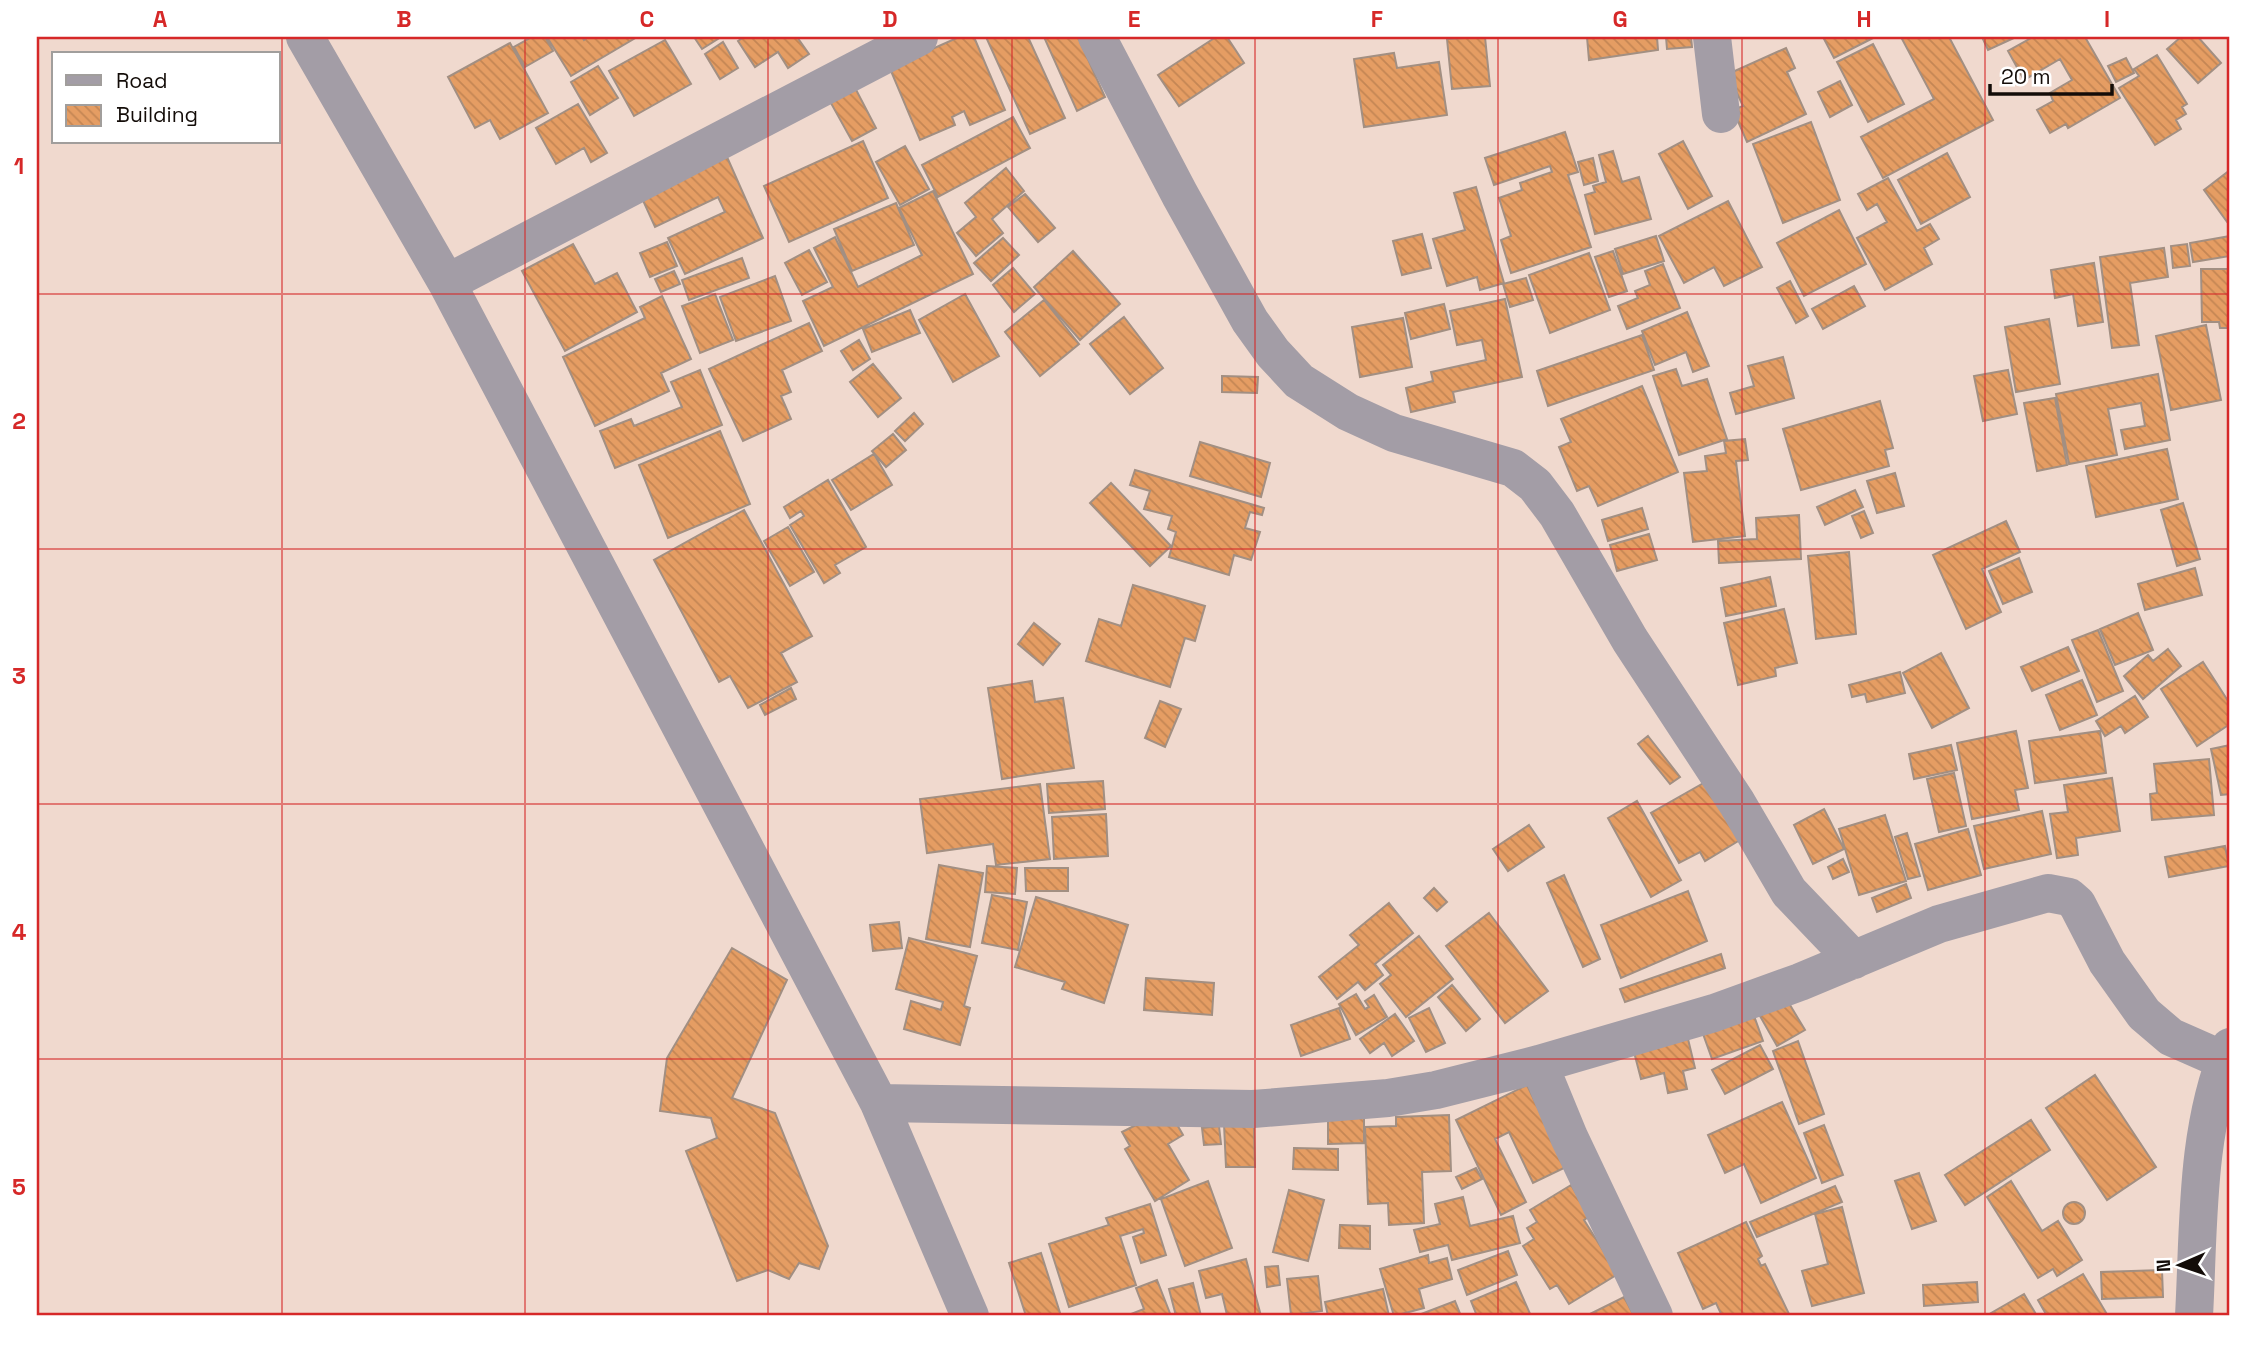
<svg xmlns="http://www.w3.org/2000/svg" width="2267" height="1353" font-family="'Space Grotesk',sans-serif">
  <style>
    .building { fill: url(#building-back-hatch); stroke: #a28f82; stroke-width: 2 }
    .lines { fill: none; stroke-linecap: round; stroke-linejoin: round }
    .minor { stroke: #a39da6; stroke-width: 38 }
    .grid { fill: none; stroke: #d62828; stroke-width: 2; stroke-opacity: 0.55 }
    .neatline { fill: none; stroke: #d62828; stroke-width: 2.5 }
    .grid-label { font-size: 23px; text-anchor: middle; font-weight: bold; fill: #d62828 }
  </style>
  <defs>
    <pattern id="building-back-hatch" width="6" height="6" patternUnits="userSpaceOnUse" patternTransform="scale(1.75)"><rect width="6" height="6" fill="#e59d63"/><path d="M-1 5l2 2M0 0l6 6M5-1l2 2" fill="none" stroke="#c48654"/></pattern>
  </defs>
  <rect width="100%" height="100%" fill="#f0d9ce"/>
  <path class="building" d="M532,37h13l8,14 -28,16 -11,-20z
    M547,37h35l2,3 4,-3h49l-66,39z
    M694,37h27l-19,12z
    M744,37h53l12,17 -21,14 -10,-16 -23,15 -17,-26z
    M959,37h15l31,73 -35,15 -6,-14 -12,6 3,8 -35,15 -32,-76 33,-10z
    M986,37h42l37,81 -35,16z
    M1044,37h34l27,60 -28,14z
    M1216,37h11l17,26 -65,43 -21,-31z
    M1485,37l5,49 -38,3 -5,-50z
    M1587,37h70l1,13 -69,10z
    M1666,37h25l1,10 -25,2z
    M1823,37h52l-41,21z
    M1901,37h48l44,83 -110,58 -22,-41 73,-38z
    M1982,37h34l-28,13z
    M2033,37h52l35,61 -52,30 -2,-4 -16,9 -13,-23 16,-9 -3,-8 22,-13 -12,-21 -36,21 -16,-29z
    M2181,37h17l23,26 -23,20 -31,-34z
    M665,40l26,44 -57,32 -25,-45z
    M723,42l15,26 -18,11 -15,-25z
    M510,43l38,70 -48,26 -10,-19 -15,8 -27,-51z
    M1873,44l31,60 -36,18 -31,-60z
    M1786,48l9,20 -8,4 19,42 -59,28 -14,-32 10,-4 -15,-32z
    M1394,53l3,15 42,-6 8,53 -83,12 -10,-68z
    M2157,55l30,49 -5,3 4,7 -10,6 5,9 -26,16 -36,-57 20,-12 -5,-7z
    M2126,58l8,15 -18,9 -8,-16z
    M598,66l20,32 -28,17 -19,-33z
    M1840,81l12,24 -22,12 -12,-25z
    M852,82l24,46 -24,13 -25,-45z
    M578,104l29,49 -16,9 -7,-14 -28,16 -20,-36z
    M1013,117l17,31 -92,49 -16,-32z
    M1811,122l29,78 -57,23 -30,-79z
    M1565,132l13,40 -10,3 23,72 -80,26 -10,-33 10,-4 -12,-38 23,-8 -2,-7 32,-11 -2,-6 -56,19 -9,-27z
    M863,141l25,57 -99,44 -25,-56z
    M1683,141l29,55 -24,13 -29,-55z
    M905,146l24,43 -29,16 -24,-43z
    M1613,151l9,31 17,-5 12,42 -56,15 -10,-39 10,-3 -2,-6 13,-4 -7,-27z
    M1947,153l23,44 -49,27 -23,-44z
    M727,157l36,81 -78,36 -17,-36 57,-26 -7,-15 -63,30 -14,-31z
    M1593,158l5,23 -14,4 -6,-23z
    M1006,168l18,23 -32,28 11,14 -27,23 -19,-23 19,-16 -11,-14z
    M2230,170v56l-26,-36z
    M1888,178l29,53 13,-7 9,15 -15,9 8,16 -47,26 -28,-52 30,-16 -10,-18 -10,6 -9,-16z
    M1476,187l28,96 -24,7 -3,-13 -30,9 -14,-47 32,-9 -11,-37z
    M933,191l40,83 -149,72 -21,-45 30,-14 -19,-39 21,-11 23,50 64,-32 -23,-47z
    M1025,194l30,34 -17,14 -30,-35z
    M1728,201l34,66 -38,19 -10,-19 -30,16 -25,-47z
    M896,203l18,42 -62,26 -18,-42z
    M1839,210l27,54 -62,32 -27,-53z
    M1422,234l9,34 -29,7 -9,-34z
    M1656,236l8,25 -41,13 -8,-25z
    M2230,236v20l-37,6 -3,-19z
    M1003,238l16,17 -28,26 -17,-18z
    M667,242l10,24 -27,11 -10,-24z
    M573,244l22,40 22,-11 20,39 -72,39 -43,-80z
    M2187,244l3,22 -17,2 -2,-22z
    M2164,248l4,29 -38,6 9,62 -27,3 -12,-91z
    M809,250l18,32 -25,13 -17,-32z
    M1073,251l47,53 -40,36 -46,-53z
    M1613,251l14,40 -18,6 -14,-40z
    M1589,253l21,57 -60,23 -21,-58z
    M742,258l7,20 -60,22 -7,-20z
    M2094,263l9,59 -25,4 -5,-32 -18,4 -4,-28z
    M1663,264l17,44 -53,21 -9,-23 20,-8 -3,-7 15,-6 -5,-14z
    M1013,268l22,26 -21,18 -21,-27z
    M2201,269h29v59h-10l-1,-6h-17z
    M674,271l6,13 -19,8 -6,-13z
    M775,276l16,45 -55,20 -16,-44z
    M1526,278l7,22 -23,7 -7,-23z
    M1790,281l18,35 -12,7 -19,-35z
    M1854,286l11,20 -42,23 -11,-20z
    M715,294l18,46 -33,13 -18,-47z
    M965,294l34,62 -46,26 -34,-62z
    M662,296l29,63 -30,14 8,18 -74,35 -32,-69 82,-39 -5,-11z
    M1505,299l17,78 -69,15 2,10 -44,10 -5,-24 27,-7 -2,-9 55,-12 -4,-20 -25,5 -7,-34z
    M1044,300l35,44 -39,32 -35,-44z
    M1444,304l6,25 -39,10 -6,-26z
    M910,310l10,23 -48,19 -9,-23z
    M1687,312l22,54 -16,6 -7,-20 -31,13 -13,-34z
    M1124,317l39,51 -33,26 -40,-50z
    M1403,318l9,49 -52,10 -8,-50z
    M2049,319l11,65 -44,8 -11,-65z
    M809,323l13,28 -40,19 9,22 -10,4 10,23 -48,22 -34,-72z
    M2206,325l15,75 -50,10 -15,-74z
    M1642,335l12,35 -106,36 -11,-35z
    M859,340l11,19 -17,11 -12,-19z
    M1783,357l11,41 -58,16 -6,-21 24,-7 -6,-20z
    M873,364l28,34 -23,19 -28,-35z
    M1676,369l6,17 25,-7 20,60 -48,16 -26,-79z
    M700,370l22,55 -107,43 -15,-37 31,-12 3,7 48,-19 -11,-25z
    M2008,370l9,44 -34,7 -9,-45z
    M2158,374l12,66 -45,9 -4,-19 24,-4 -4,-23 -33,6 9,46 -48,9 -13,-70z
    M1222,376l36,1 -1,16 -35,-1z
    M1642,386l36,86 -80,34 -9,-20 -12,5 -18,-44 12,-5 -10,-23z
    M2055,398l12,67 -30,6 -13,-68z
    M1880,401l13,47 -8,2 4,16 -88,24 -18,-61z
    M914,413l9,11 -18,17 -10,-10z
    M720,431l30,73 -82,34 -29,-73z
    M893,434l13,16 -20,17 -14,-16z
    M1745,439l3,21 -12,1 9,75 -52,6 -9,-69 23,-2 -2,-15 21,-3 -2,-12z
    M1200,442l70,21 -9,34 -71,-21z
    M2167,449l11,50 -82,18 -10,-51z
    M874,454l18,31 -41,25 -19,-30z
    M1135,470l129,38 -2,7 -12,-3 -5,16 15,4 -9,28 -17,-5 -5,20 -60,-18 7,-25 -8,-3 4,-13 -28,-7 6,-18 -20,-6z
    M1895,473l9,33 -27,7 -10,-32z
    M828,480l38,67 -31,18 5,8 -16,10 -34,-58 14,-9 -3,-5 -11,7 -6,-11z
    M1111,483l60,63 -21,20 -60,-63z
    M1855,490l8,17 -38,18 -8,-18z
    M2183,503l17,56 -23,7 -16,-56z
    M1642,508l6,21 -40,12 -6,-21z
    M744,510l68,126 -31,17 16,29 -49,26 -18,-32 -11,6 -65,-122z
    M1864,511l9,22 -12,5 -9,-22z
    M1799,515l2,44 -82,4 -1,-22 39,-2 -1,-21z
    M2006,521l14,31 -38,17 19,43 -35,17 -33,-74z
    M788,527l26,45 -24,14 -26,-45z
    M1649,534l8,26 -40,11 -7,-26z
    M1849,552l7,82 -40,5 -8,-83z
    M2019,558l13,34 -29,12 -14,-33z
    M2195,568l7,27 -57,15 -7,-26z
    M1770,577l6,29 -50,10 -5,-28z
    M1133,585l72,21 -10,35 -10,-3 -15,49 -84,-26 13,-42 22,7z
    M1784,609l13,54 -22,5 1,8 -38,9 -14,-62z
    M2138,613l15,37 -38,15 -15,-36z
    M1034,623l26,21 -17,21 -25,-21z
    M2098,630l25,61 -26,11 -25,-62z
    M2068,647l11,24 -47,20 -11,-24z
    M2168,649l13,17 -38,33 -19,-23 24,-21 5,6z
    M1941,653l28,55 -37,20 -29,-55z
    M2203,662l27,42v20l-33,22 -36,-57z
    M1900,672l5,21 -38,9 -2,-8 -13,3 -3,-12z
    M2082,680l15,35 -37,15 -14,-35z
    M1032,681l3,21 28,-4 11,70 -72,11 -14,-91z
    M791,688l5,11 -31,16 -5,-10z
    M2135,696l13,21 -23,16 -4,-7 -16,10 -9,-15z
    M1160,701l21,8 -16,38 -20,-9z
    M2016,731l12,57 -13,2 4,20 -47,9 -15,-76z
    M2100,731l6,42 -71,10 -6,-42z
    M1648,736l32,41 -10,7 -32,-40z
    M1951,745l6,25 -43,9 -5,-25z
    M2230,745v49l-9,1 -10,-46z
    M2209,759l5,56 -62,5 -2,-26 7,-1 -3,-29z
    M1954,773l12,53 -27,6 -12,-53z
    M2112,778l8,53 -44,7 2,17 -21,3 -7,-44 18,-2 -4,-27z
    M1103,781l2,28 -56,4 -2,-29z
    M1707,781l33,59 -35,21 -5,-9 -21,11 -28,-50z
    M1040,784l10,75 -54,6 -3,-21 -66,9 -7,-54z
    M1637,801l44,79 -30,17 -43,-79z
    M1824,809l20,40 -31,15 -19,-39z
    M2042,811l9,43 -67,15 -10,-43z
    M1106,814l2,42 -54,3 -2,-42z
    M1885,815l21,66 -47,14 -20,-66z
    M1529,825l15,22 -36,24 -15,-22z
    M1968,829l13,46 -53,15 -13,-46z
    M1907,833l13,43 -12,3 -13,-42z
    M2225,846l4,20 -60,11 -4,-20z
    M1843,859l6,13 -16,7 -5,-12z
    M939,865l44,8 -13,74 -44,-8z
    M987,866l30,2 -2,26 -30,-2z
    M1025,868h43v23h-42z
    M1564,875l36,84 -17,8 -36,-84z
    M1906,884l5,14 -34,14 -5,-14z
    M1434,888l13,14 -10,9 -13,-13z
    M1688,891l19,50 -86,37 -20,-53z
    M992,895l35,7 -9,48 -36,-7z
    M1036,897l92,28 -24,78 -42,-14 3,-7 -50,-15z
    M1389,903l24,30 -38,31 8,11 -18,15 -7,-8 -21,17 -18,-22 40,-32 -9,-10z
    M1489,913l59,78 -43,32 -59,-77z
    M899,922l3,26 -29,3 -3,-26z
    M1419,936l34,43 -47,38 -26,-33 11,-9 -8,-10z
    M909,938l68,18 -13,50 6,2 -10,37 -56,-16 7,-28 30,9 2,-8 -47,-13z
    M732,948l55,32 -55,118 43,15 53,133 -9,23 -20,-6 -10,16 -21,-9 -31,11 -51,-130 31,-13 -6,-20 -51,-7 7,-53z
    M1721,954l4,14 -100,34 -5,-13z
    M1146,978l68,5 -2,32 -68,-5z
    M1452,985l28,34 -14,12 -28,-34z
    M1356,994l9,15 4,-2 -4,-6 9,-6 13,22 -31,18 -17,-31z
    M1787,1000l18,30 -28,16 -17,-30z
    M1339,1008l11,31 -49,17 -10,-31z
    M1429,1008l16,35 -19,9 -17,-34z
    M1753,1013l10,28 -51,18 -10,-28z
    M1395,1014l19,27 -22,15 -8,-13 -14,10 -10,-14z
    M1688,1039l7,29 -12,3 4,18 -19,4 -4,-20 -23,6 -7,-27z
    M1798,1041l26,73 -25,10 -26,-73z
    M1760,1045l13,24 -48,25 -13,-24z
    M2095,1075l61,92 -49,33 -61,-92z
    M1527,1085l39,82 -33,16 -24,-51 -14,7 31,63 -25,13 -45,-95z
    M1782,1102l34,76 -55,25 -17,-39 -19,9 -17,-38z
    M1364,1108v35l-36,1v-35z
    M1168,1109l15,26 -15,9 21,36 -34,21 -30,-52 5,-3 -8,-14z
    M1449,1115l2,56 -29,1 2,51 -35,2 -1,-22 -20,1 -3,-77 31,-1v-9z
    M2031,1120l19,30 -85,55 -20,-30z
    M1224,1124h30l1,43h-29z
    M1824,1125l19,50 -21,8 -18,-50z
    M1219,1126l2,18 -17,1 -2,-17z
    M1294,1148l44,1v21l-45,-1z
    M1476,1168l6,11 -20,10 -6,-12z
    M1919,1173l17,48 -24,8 -17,-48z
    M1208,1181l24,67 -47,18 -24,-67z
    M2011,1181l31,50 16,-10 24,39 -25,16 -4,-7 -15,9 -51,-81z
    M1571,1185l19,31 -6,4 34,54 -49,30 -12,-19 -7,4 -27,-43 11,-7 -7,-11 10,-6 -7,-12z
    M1835,1186l7,16 -85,35 -7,-15z
    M1289,1190l35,10 -16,61 -35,-9z
    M1463,1197l7,29 43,-10 7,27 -68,17 -4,-15 -28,7 -6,-22 26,-6 -5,-20z
    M2063 1213a11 11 0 1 1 22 0a11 11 0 1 1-22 0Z
    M1150,1204l16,51 -25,8 -8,-26 11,-4 -1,-4 -23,7 16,49 -67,22 -20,-63 60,-19 -3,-7z
    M1842,1207l22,86 -52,13 -10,-35 26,-7 -13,-50z
    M1746,1222l16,34 -4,3 3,7 4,-2 24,50 -4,2h-63l-6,-13 -13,6 -25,-56z
    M1340,1225l30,1v23l-31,-1z
    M1508,1251l9,24 -50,20 -9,-25z
    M1041,1253l20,63h-35l-17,-53z
    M1428,1255l1,8 18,-5 5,21 -33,10 5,19 -30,8 -14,-47z
    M1246,1259l15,57h-39l5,-1 -5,-21 -16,4 -7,-27z
    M1278,1266l2,19 -13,2 -2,-20z
    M2162,1270l1,27 -61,2 -1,-27z
    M2083,1274l25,42h-61l-9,-16z
    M1318,1276l4,35 -31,4 -4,-36z
    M1157,1280l14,36h-45l18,-7 -8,-21z
    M1516,1282l15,34h-54l-6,-15z
    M1977,1282l1,20 -54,4 -1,-21z
    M1193,1283l8,33h-25l-7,-27z
    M1383,1289l6,27h-61l-3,-14z
    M2024,1294l13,22h-51z
    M1624,1297l10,19h-48z
    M1455,1301l6,15h-45z"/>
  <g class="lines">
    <path class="minor" d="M305,37l142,246 432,820 91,213
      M1097,37l83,158 70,126 23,32 26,28 49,31 46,21 119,35 22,17 22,29 73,126 107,163 52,89 65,68
      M1712,37l9,77
      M447,283l472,-246
      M1539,1064l30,73 85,179
      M879,1103l374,6 135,-11 48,-8 103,-26 175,-51 86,-31 139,-58 109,-31 21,4 8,7 30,58 37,52 27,23 59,26
      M2194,1316c5,-89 1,-185 36,-269"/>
  </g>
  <path class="grid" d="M282,37v1279M525,37v1279M768,37v1279M1012,37v1279M1255,37v1279M1498,37v1279M1742,37v1279M1985,37v1279M37,294h2193M37,549h2193M37,804h2193M37,1059h2193"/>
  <rect width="2267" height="1353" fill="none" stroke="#ffffff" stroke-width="77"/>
  <rect x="52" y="52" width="228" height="91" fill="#ffffff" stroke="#a19e9c" stroke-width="2"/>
  <rect x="66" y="75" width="35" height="10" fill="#a39da6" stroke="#a19e9c" stroke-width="2"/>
  <text x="116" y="88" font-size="21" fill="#130c08">Road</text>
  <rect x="66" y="105" width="35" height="21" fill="url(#building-back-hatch)" stroke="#a19e9c" stroke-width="2"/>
  <text x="116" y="122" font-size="21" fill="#130c08">Building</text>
  <g transform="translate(2180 1265) rotate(268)" stroke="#ffffff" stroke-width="5" paint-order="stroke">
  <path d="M0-5L12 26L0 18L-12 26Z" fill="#130c08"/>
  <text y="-10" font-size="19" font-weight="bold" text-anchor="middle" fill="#130c08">N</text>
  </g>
  <path d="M1990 84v10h122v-10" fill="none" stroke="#130c08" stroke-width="3.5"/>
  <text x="2001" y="84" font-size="21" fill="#130c08" stroke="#ffffff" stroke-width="5" paint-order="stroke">20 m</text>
  <rect x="38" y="38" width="2190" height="1276" class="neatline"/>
  <g class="grid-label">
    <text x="160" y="27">A</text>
    <text x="404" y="27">B</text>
    <text x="647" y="27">C</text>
    <text x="890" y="27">D</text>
    <text x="1134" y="27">E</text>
    <text x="1377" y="27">F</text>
    <text x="1620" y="27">G</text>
    <text x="1864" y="27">H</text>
    <text x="2107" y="27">I</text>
    <text x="19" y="174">1</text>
    <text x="19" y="429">2</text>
    <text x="19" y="684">3</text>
    <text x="19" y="940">4</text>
    <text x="19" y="1195">5</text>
  </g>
</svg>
